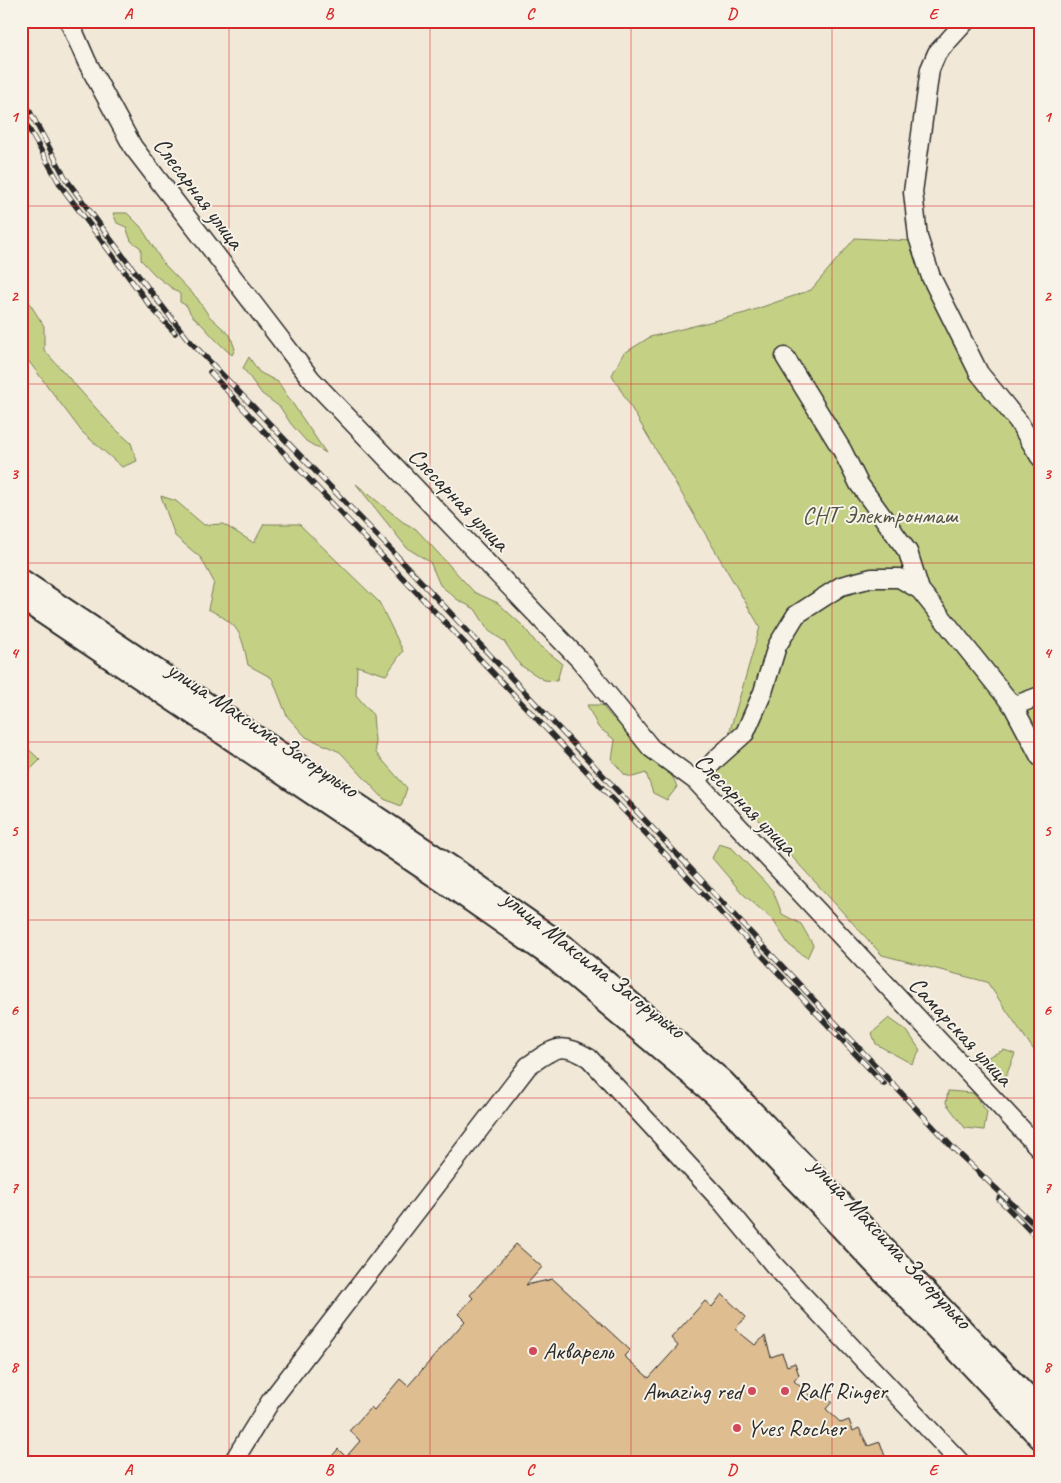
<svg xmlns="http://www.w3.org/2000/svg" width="1061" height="1483" font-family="Caveat,sans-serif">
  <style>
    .green { fill: #c4d185; stroke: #787e58 }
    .building { fill: #debd91; stroke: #2b2b2b }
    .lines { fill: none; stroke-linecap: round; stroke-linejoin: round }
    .minor-casing { stroke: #2b2b2b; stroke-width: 21 }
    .major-casing { stroke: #2b2b2b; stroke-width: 25 }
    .minor { stroke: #f7f3e8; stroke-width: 18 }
    .major { stroke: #f7f3e8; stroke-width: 21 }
    .rail-casing { stroke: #2b2b2b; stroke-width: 5.5 }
    .rail { stroke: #f7f3e8; stroke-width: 4; stroke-dasharray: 11; stroke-linecap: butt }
    .grid { fill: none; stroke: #d62828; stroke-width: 1; stroke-opacity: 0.55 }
    .poi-dot { fill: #d1495b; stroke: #f7f3e8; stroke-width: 2 }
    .labels { text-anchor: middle; stroke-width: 4; stroke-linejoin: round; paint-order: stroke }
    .street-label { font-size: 24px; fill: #2b2b2b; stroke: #f7f3e8 }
    .park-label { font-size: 24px; fill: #515442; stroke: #f7f3e8 }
    .poi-label { font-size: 24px; fill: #2b2b2b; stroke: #f7f3e8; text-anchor: start }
    .neatline { fill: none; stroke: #d62828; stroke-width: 2 }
    .grid-label { font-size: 16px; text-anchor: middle; font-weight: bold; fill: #d62828 }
  </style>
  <rect width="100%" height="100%" fill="#f2e8d7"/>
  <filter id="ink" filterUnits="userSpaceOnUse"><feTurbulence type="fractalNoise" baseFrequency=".02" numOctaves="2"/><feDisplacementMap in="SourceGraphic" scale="10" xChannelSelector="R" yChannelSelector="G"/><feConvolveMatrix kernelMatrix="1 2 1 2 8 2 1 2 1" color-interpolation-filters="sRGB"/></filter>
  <g filter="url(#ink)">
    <path class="green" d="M113,213h14l14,14 22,36 34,35 12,18 21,19 5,14 -3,6c-12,-10 -18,-17 -28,-28 -7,-8 -13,-9 -17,-21l-7,-4v-8l-24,-18 -15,-16v-12l-10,-7 -5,-14 -9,-4z
      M855,238l57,3 128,231v587l-53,-77 -105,-27 -165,-180 43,-148 -148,-252 11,-21 27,-17 95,-24 66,-23z
      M21,290l23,36v24l67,75 20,18 6,18 -15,6 -40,-35 -61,-81z
      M249,357l10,15 19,10 48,71 -20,-12 -15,-17 -11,-17 -18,-13 -19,-26z
      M356,484l47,38 13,7 58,63 24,11 26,24 13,17 25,19 -5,18 -13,-1 -24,-15 -16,-24 -15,-10 -14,-22 -17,-9 -18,-15 -10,-23 -23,-14z
      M161,496l15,5 28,24 19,-1 31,19 10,-19h35l80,78 24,49 -17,24 -29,-9 -1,29 17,20 3,38 31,35 -6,18 -17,-7 -44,-47 -34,-15 -19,-21 -15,-38 -24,-13c-7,-34 -9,-40 -40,-56l6,-27 -13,-24 -26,-22z
      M587,705h15c20,30 63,46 75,82l-10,13 -14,-7 -7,-20 -13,4 -8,-2 -13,-15 3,-20 -17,-13z
      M21,742l19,18 -19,19z
      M719,844l13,4 41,43 9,23 19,10 12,21 -6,13 -18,-13 -16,-25 -31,-27 -30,-35z
      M889,1018l18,13 13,19 -8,14 -36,-20 -4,-11z
      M1004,1050l11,4 -9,22 -8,3 -11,-9 1,-13z
      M948,1091l25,2 14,19 -3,18 -19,-2 -19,-25z"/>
    <path class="building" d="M516,1244l26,23 -16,18 27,-6 77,71 -6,6 25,22 29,-32 -7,-8 34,-37 7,6 10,-13 24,23 -11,12 20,16 10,-9 6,21 11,-4 5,13 8,-3 4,12 -5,6 21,18 6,-6 11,9 -6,7 15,14 8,-3 4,11 6,-3 9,18 12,-4 7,20h-560l11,-13 8,8 14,-16 -10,-11 21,-23 3,3 26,-31 8,7 57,-65 -7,-7 15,-16 -3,-3z"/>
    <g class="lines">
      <g class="minor-casing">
        <path id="minor" d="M69,21l18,41 46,85 178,232 269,281 71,88 45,33 344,368
          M966,21l-29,32 -7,16 -17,123 5,45 13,40 48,96 39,48 22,36
          M785,357l57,93 17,34 49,68 12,38
          M1013,706l27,-10
          M696,781l20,-22 29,-26 18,-41 14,-46 19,-31 45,-29 31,-8h27l21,12 93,116 27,51
          M233,1462l37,-60 258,-336c26,-18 32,-25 61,-8l134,145 51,62 186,197"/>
      </g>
      <g class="major-casing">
        <path id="major" d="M21,580l439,293 104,73 159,135 317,329
          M21,598l432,290 100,70 162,137 325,343"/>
      </g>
      <use href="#minor" class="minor"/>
      <use href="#major" class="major"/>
      <g class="rail-casing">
        <path id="rail" d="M21,95l45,84 57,77 64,82 209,217 556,592 88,83
          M21,115l40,71 90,121 24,26
          M210,372l73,80 601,632
          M999,1199l41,42"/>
      </g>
      <use href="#rail" class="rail"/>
    </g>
  </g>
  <path class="grid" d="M229,21v1441M430,21v1441M631,21v1441M832,21v1441M21,206h1019M21,384h1019M21,563h1019M21,742h1019M21,920h1019M21,1098h1019M21,1277h1019"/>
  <g class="poi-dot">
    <circle cx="533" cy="1351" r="5"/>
    <circle cx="752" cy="1391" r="5"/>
    <circle cx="785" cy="1391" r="5"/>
    <circle cx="737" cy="1428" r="5"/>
  </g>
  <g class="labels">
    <g class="street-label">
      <text transform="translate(199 193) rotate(53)" y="8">Слесарная улица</text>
      <text transform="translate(459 499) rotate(46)" y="8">Слесарная улица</text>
      <text transform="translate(263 729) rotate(34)" y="8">улица Максима Загорулько</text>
      <text transform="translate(746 804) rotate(45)" y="8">Слесарная улица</text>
      <text transform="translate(594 964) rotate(38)" y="8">улица Максима Загорулько</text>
      <text transform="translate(961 1031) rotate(47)" y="8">Самарская улица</text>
      <text transform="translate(891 1243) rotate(47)" y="8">улица Максима Загорулько</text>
    </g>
    <g class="park-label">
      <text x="880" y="523">СНТ Электронмаш</text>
    </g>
    <g class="poi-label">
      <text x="543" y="1359">Акварель</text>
      <text x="742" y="1399" text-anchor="end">Amazing red</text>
      <text x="795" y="1399">Ralf Ringer</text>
      <text x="747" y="1436">Yves Rocher</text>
    </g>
  </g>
  <rect width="1061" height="1483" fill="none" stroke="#f7f3e8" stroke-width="55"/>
  <rect x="28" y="28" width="1006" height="1428" class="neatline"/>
  <g class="grid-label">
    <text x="128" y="19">A</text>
    <text x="329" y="19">B</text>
    <text x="530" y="19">C</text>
    <text x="732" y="19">D</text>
    <text x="933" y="19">E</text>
    <text x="14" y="122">1</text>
    <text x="1047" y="122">1</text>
    <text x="14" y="301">2</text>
    <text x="1047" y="301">2</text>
    <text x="14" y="479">3</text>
    <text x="1047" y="479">3</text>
    <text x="14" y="658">4</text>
    <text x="1047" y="658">4</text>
    <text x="14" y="836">5</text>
    <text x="1047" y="836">5</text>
    <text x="14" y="1015">6</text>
    <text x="1047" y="1015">6</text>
    <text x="14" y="1193">7</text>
    <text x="1047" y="1193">7</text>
    <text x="14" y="1372">8</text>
    <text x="1047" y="1372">8</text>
    <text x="128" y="1475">A</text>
    <text x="329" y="1475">B</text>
    <text x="530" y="1475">C</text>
    <text x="732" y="1475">D</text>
    <text x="933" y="1475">E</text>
  </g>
</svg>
